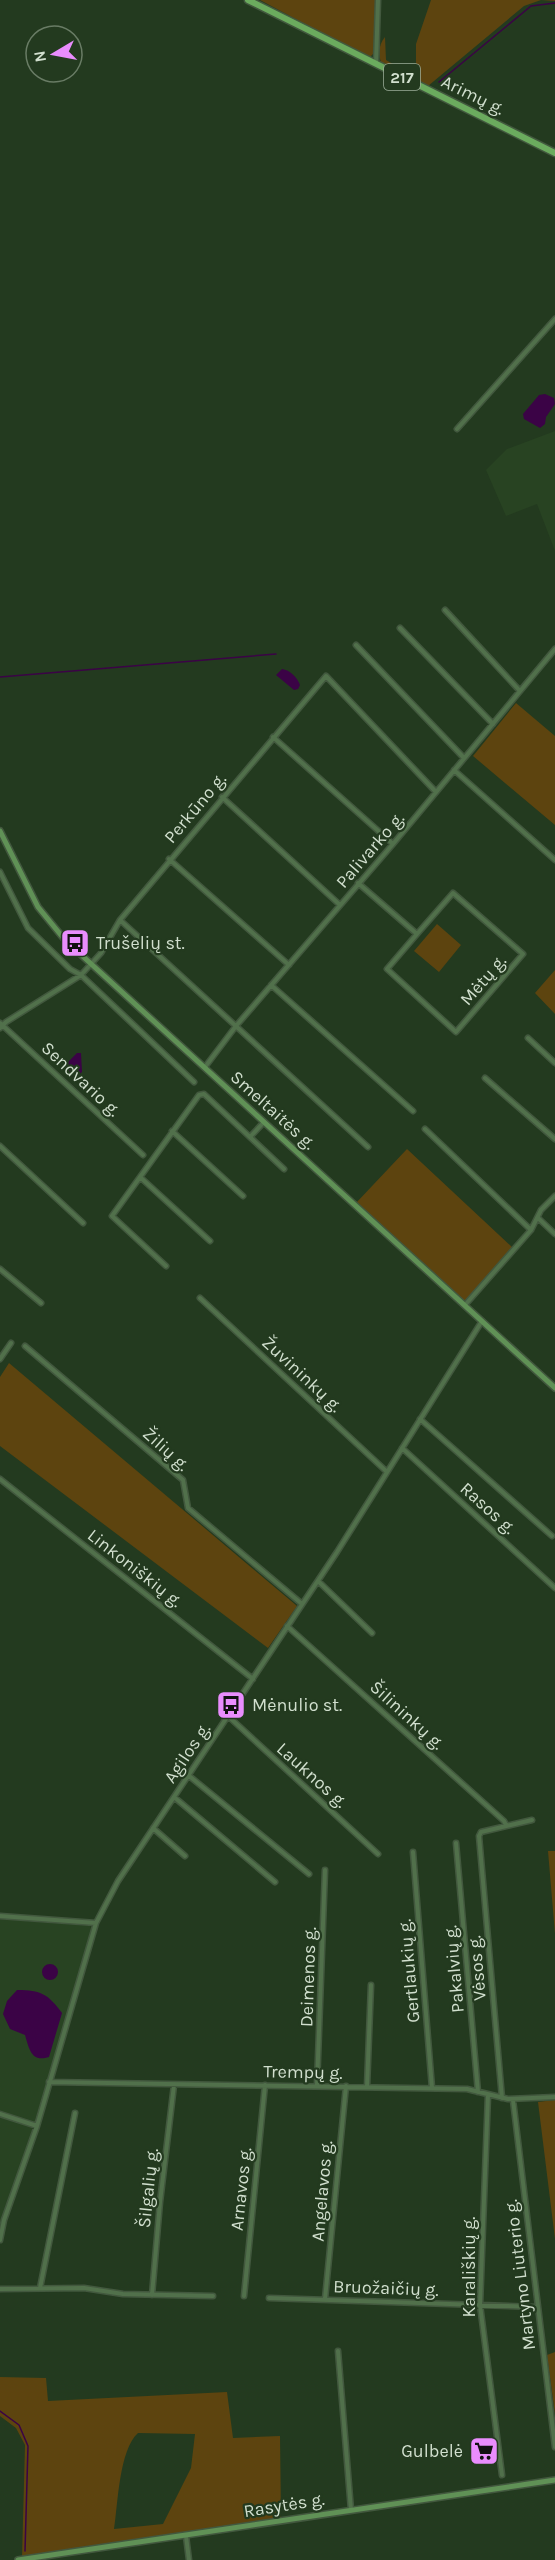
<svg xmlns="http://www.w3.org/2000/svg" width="555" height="2560" font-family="Karla,sans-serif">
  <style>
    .built { fill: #284322 }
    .green { fill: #5d440f; fill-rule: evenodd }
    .water { fill: #3b0346 }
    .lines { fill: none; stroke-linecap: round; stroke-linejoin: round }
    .stream { stroke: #3b0346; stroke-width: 1.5 }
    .street-casing { stroke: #42583e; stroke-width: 7 }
    .secondary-casing { stroke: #42583e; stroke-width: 8 }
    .primary-casing { stroke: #42583e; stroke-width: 9 }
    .street { stroke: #51704b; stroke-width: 4 }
    .secondary { stroke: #609156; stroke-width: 5 }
    .primary { stroke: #6bab5e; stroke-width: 6 }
    .labels { text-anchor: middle; stroke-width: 4.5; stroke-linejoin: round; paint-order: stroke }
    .shield { fill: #233a1f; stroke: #9dae9a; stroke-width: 1.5 }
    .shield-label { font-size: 16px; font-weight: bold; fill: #d1dfce }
    .street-label { font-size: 18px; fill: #d1dfce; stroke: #233a1f }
    .poi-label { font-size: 18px; fill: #d1dfce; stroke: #233a1f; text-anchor: start }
  </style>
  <rect width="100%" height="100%" fill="#233a1f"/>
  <path class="built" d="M555,431v120l-18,-47 -31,12 -20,-46 21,-21z
    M0,1919l90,7 2,5 -60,200 -32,94z"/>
  <path class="green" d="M260,0h115l-1,53 -4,4 -5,-1z
    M431,0h124v1l-14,-1 -17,6 -96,80 -47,-24c-3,-9 -2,-18 4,-25l1,23 17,10h10l3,-5v-21z
    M516,703l39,33v89l-82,-69z
    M437,924l24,21 -22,27 -25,-21z
    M555,970v44l-20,-21z
    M407,1149l106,99 -48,54 -109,-99z
    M9,1363l288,243 -29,42 -268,-202v-69z
    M548,1851h7v83z
    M555,2100v139l-17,-137z
    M555,2352v62l-8,-59z
    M0,2377l46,1 2,23 179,-9 6,46 47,-2 1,82 -259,40 3,-113 -9,-17 -16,-12zM138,2433l57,1 -4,34 -28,56 -49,5c4,-25 5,-79 24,-96z"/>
  <path class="water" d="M545,394l9,4 1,6 -9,13 -1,7 -5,4 -16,-9 -1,-5 16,-19z
    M282,669c8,1 15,8 18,16l-2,4 -4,1 -18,-15z
    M77,1053h4l1,19 -7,6 -4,-2 -4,-8 1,-6z
    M42 1972a8 8 0 1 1 16 0a8 8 0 1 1-16 0Z
    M17,1990c24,0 31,4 45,23l-13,44c-18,6 -20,-9 -24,-22l-15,-6 -7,-15 4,-13z"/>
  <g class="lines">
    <path class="stream" d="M439,82l92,-76 24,-3
      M0,677l276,-23
      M0,2411l19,14 9,21 -3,105"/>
    <g class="street-casing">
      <path id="street" d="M376,64l2,-64
        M457,429l98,-110
        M445,610l75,81
        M400,628l93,96
        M356,645l108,113
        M273,737l120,107
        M454,770l101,90
        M222,797l118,108
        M169,859l120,106
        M0,872l28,56 42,41 11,6 113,107
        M358,883l59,51 -30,35 69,63 67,-78 -70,-61 -36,41
        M120,920l248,227
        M271,985l142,126
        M0,1023l143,132
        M0,1028l6,-6 75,-47 20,-22 19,-33 206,-244 110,116
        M528,1038l27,25
        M205,1067l31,-41 157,-182 162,-195
        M485,1078l70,61
        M425,1129l106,101
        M172,1131l71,65
        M250,1137l14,-15
        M0,1146l83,77
        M140,1177l70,64
        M538,1218l17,16
        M166,1266l-54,-50 87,-121 5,-1 80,75
        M0,1269l41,34
        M200,1298l186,173
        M465,1305l66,-75 10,-20 14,-14
        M25,1346l158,134 5,28 114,96
        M0,1359l11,-16
        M420,1419l132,117
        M402,1448l153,140
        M0,1479l253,200
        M318,1581l54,52
        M287,1626l217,195 2,4
        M228,1716l150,138
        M188,1775l121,99
        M174,1797l101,85
        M153,1828l32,28
        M456,1843l22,249
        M413,1852l19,236
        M0,1916l96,7
        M49,2082l418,7 41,10 47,-2
        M317,2085l8,-215
        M367,2087l4,-102
        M488,2095l-8,210 22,170
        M502,2098l-23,-262 2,-4 51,-12
        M513,2100l42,347
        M0,2114l37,12
        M0,2240l4,-20 33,-94 59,-203 22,-42 219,-329 145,-231
        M40,2288l35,-175
        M0,2289l84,-1 39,6 90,2
        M152,2295l8,-93 14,-117
        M244,2296l21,-211
        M269,2298l268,9
        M325,2299l21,-213
        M338,2351l13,159
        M186,2536l3,24"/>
    </g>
    <g class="secondary-casing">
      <path id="secondary" d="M0,831l38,76 27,33 490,448
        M18,2560l537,-80"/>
    </g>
    <g class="primary-casing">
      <path id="primary" d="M248,0l307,153"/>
    </g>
    <use href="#street" class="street"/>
    <use href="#secondary" class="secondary"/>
    <use href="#primary" class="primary"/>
  </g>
  <defs>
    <g id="bus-square" transform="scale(1.5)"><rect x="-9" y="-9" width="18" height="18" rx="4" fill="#e98dfd" stroke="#233a1f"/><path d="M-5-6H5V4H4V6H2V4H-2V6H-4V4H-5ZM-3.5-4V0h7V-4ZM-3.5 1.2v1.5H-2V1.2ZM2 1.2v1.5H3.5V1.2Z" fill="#111"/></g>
    <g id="supermarket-square" transform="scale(1.5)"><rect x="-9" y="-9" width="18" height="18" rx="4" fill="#e98dfd" stroke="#233a1f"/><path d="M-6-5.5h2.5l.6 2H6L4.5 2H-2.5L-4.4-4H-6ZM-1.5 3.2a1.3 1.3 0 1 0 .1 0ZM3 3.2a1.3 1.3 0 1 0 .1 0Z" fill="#111"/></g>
  </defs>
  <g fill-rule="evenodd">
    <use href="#bus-square" x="75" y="943"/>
    <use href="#bus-square" x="231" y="1705"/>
    <use href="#supermarket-square" x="484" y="2451"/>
  </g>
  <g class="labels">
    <rect class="shield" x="384" y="64" width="36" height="26" rx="4.5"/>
    <g class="shield-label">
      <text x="402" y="83">217</text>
    </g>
    <g class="street-label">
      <text transform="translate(473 95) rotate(26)" y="6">Arimų g.</text>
      <text transform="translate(195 808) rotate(-50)" y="6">Perkūno g.</text>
      <text transform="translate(370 850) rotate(-49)" y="6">Palivarko g.</text>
      <text transform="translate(483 980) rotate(-49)" y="6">Mėtų g.</text>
      <text transform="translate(81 1079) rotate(43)" y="6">Sendvario g.</text>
      <text transform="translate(273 1110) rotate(42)" y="6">Smeltaitės g.</text>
      <text transform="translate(302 1374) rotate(43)" y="6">Žuvininkų g.</text>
      <text transform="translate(166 1449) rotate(42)" y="6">Žilių g.</text>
      <text transform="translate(488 1508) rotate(42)" y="6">Rasos g.</text>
      <text transform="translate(135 1568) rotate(38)" y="6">Linkoniškių g.</text>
      <text transform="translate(407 1715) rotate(42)" y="6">Šilininkų g.</text>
      <text transform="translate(187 1753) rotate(-56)" y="6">Agilos g.</text>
      <text transform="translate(312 1775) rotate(42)" y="6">Lauknos g.</text>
      <text transform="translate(477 1968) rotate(-95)" y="6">Vėsos g.</text>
      <text transform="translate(454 1969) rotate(-95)" y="6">Pakalvių g.</text>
      <text transform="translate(409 1971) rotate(-95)" y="6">Gertlaukių g.</text>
      <text transform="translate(308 1977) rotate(-88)" y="6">Deimenos g.</text>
      <text transform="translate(303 2072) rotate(1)" y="6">Trempų g.</text>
      <text transform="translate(148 2188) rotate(-84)" y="6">Šilgalių g.</text>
      <text transform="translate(241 2189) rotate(-84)" y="6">Arnavos g.</text>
      <text transform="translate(322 2191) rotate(-85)" y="6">Angelavos g.</text>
      <text transform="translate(469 2267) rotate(-90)" y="6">Karališkių g.</text>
      <text transform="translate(520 2275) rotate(-97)" y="6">Martyno Liuterio g.</text>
      <text transform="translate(386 2288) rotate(2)" y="6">Bruožaičių g.</text>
      <text transform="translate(284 2505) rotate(-9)" y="6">Rasytės g.</text>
    </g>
    <g class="poi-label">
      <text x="96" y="949">Trušelių st.</text>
      <text x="252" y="1711">Mėnulio st.</text>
      <text x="463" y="2457" text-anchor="end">Gulbelė</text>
    </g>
  </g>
  <g transform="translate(54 54) rotate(260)"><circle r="28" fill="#233a1f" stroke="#697c65" stroke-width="1.5"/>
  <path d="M0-4.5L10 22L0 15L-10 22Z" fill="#e98dfd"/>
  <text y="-9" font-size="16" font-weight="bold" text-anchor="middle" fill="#d1dfce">N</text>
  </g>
</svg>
